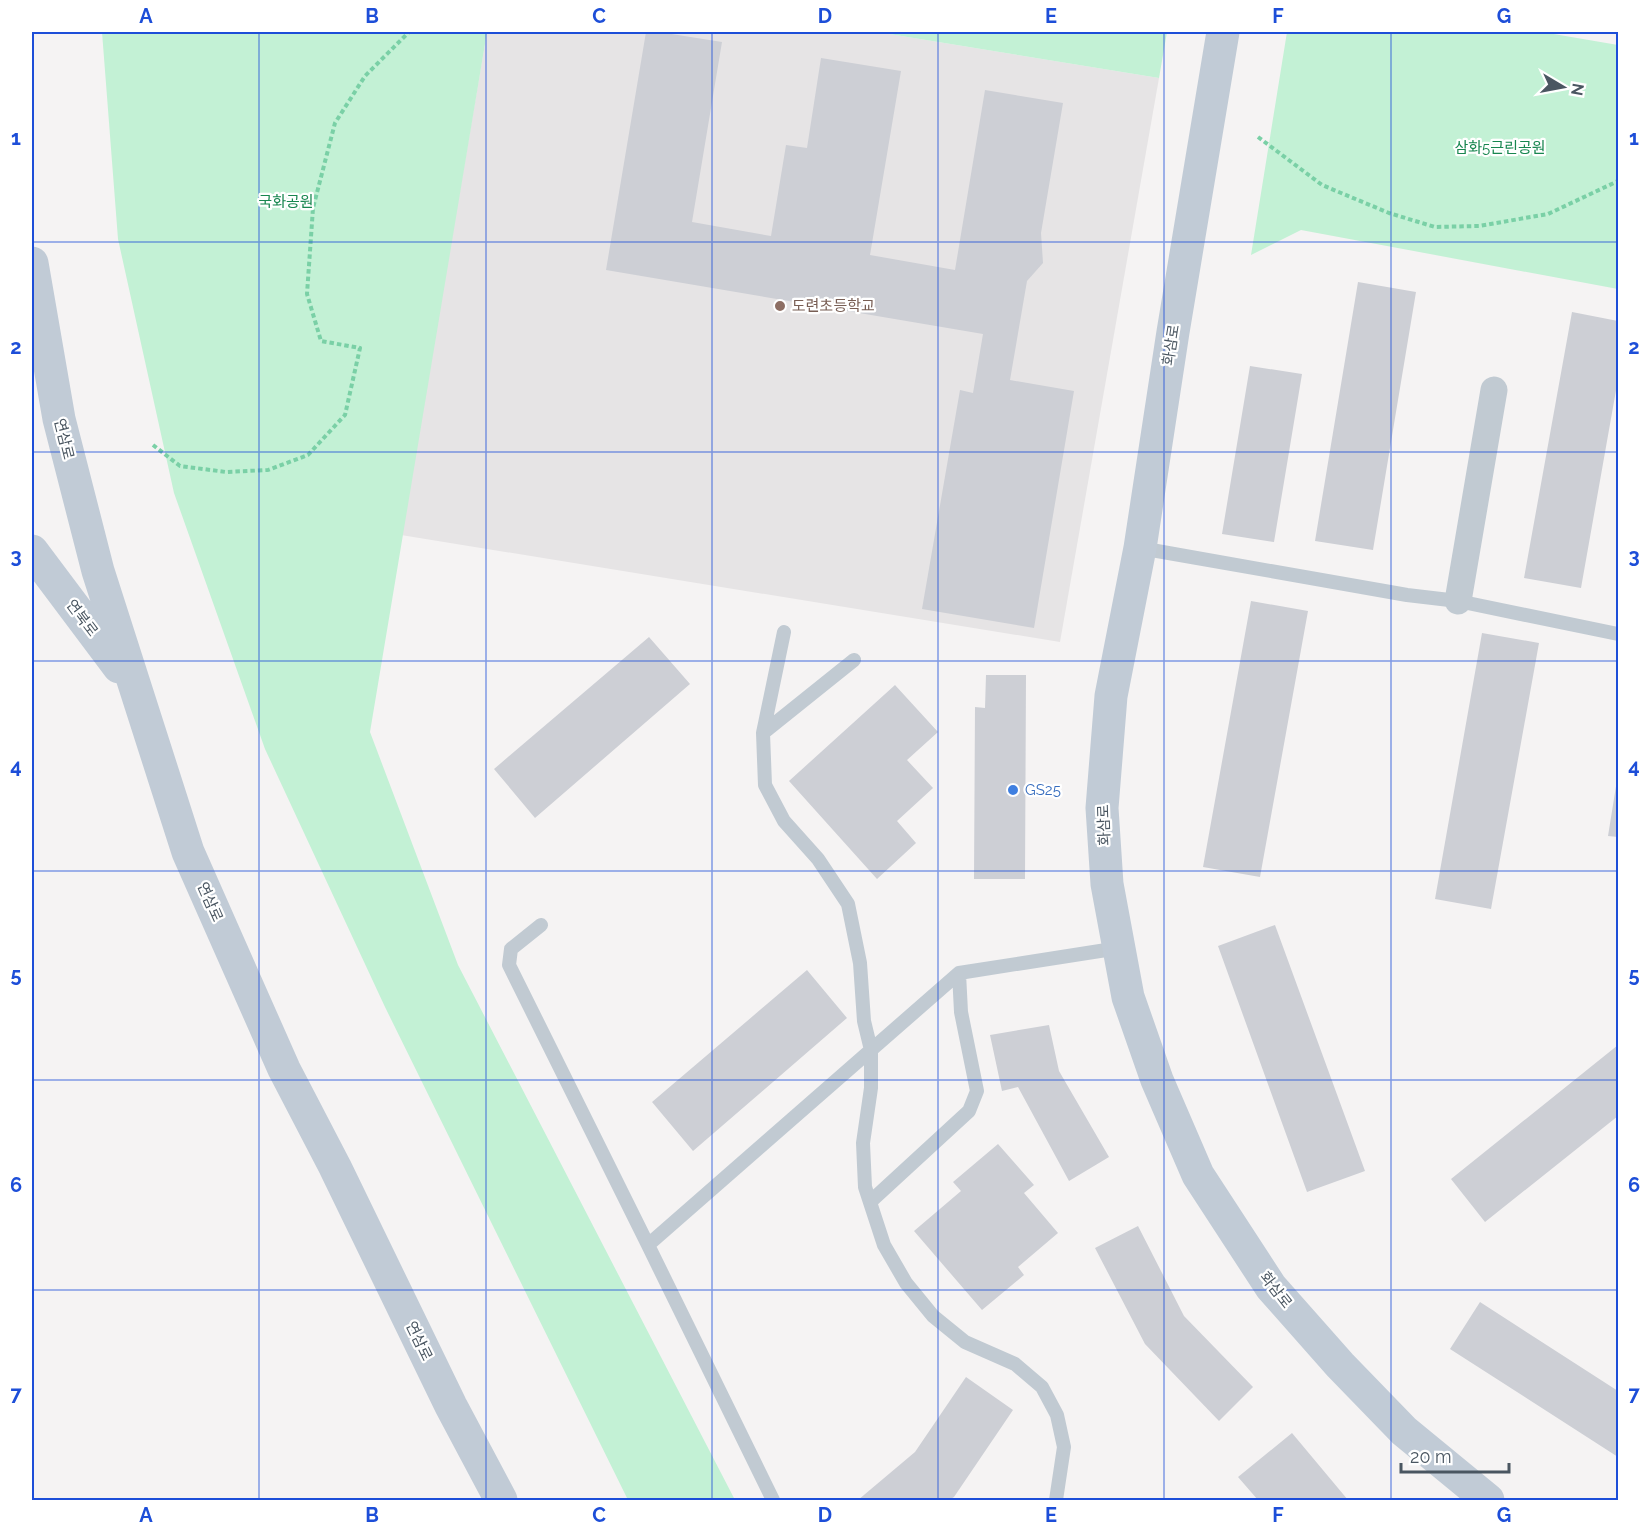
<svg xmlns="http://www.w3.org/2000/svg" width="1650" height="1532" font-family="Raleway,'Noto Sans KR',sans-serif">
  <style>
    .education { fill: #e6e4e5 }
    .green { fill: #c3f1d5 }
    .building { fill: #cdcfd5 }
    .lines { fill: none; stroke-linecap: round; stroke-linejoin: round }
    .path { stroke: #7ad0a6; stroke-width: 4; stroke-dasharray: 4.5 3; stroke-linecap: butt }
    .lane { stroke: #c1cad2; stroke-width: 14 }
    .street { stroke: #c1cad2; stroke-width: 27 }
    .secondary { stroke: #c1cbd6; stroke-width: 33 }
    .grid { fill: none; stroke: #1d4ed8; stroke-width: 1.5; stroke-opacity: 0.55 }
    .education-dot { fill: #8d6e63; stroke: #fff; stroke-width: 2 }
    .shop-dot { fill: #3f7fe0; stroke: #fff; stroke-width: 2 }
    .labels { text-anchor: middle; stroke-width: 4.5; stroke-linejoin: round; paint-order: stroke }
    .park-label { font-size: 15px; fill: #17864f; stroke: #fff }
    .education-label { font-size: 15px; fill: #785e54; stroke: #fff; text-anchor: start }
    .street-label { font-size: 15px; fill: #4a5661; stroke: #fff }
    .shop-label { font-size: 15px; fill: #366cbe; stroke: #fff; text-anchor: start }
    .neatline { fill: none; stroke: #1d4ed8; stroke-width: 2 }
    .grid-label { font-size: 20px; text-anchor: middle; font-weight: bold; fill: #1d4ed8 }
  </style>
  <rect width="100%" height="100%" fill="#f5f3f3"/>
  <path class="education" d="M487,32h390l282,46 -99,564 -659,-107z"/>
  <path class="green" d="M102,32h385l-117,700 88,233 277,535h-107l-243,-493 -120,-258 -91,-256 -56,-254z
    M877,32h290l-8,46z
    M1287,32h255l76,13v244l-317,-59 -50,25z"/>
  <path class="building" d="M646,32h13l63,10 -30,180 79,14 15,-91 21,3 14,-90 80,13 -31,184 85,15 30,-180 78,13 -22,130 2,30 -16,18 -17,99 64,11 -40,237 -112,-19 38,-219 13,3 10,-59 -377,-64z
    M1358,282l58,10 -43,258 -58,-9z
    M1572,312l46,9v58l-37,209 -57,-10z
    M1250,366l52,8 -28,168 -52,-8z
    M1251,601l57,10 -48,266 -57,-10z
    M1482,633l57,10 -48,266 -56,-10z
    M649,637l41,47 -155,134 -41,-49z
    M986,675h40l-1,204h-51l1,-172 10,1z
    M895,685l43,47 -31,28 26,28 -36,33 19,22 -39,36 -88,-98z
    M1617,780h1v57l-10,-1z
    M1275,925l90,246 -58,21 -89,-246z
    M807,970l40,48 -154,133 -41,-49z
    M1049,1025l10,46 50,86 -40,24 -51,-94 -16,4 -12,-56z
    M1618,1045v71l-133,106 -34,-43z
    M998,1144l36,41 -10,8 34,40 -40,34 6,8 -42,35 -68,-79 47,-40 -8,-9z
    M1138,1226l46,90 69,71 -34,34 -74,-77 -50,-96z
    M1480,1302l138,89v66l-168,-108z
    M966,1377l47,33 -59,87 -5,3h-91l57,-48z
    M1292,1433l56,67h-90l-20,-23z"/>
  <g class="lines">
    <path class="path" d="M1258,137l64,48 67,28 46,14 44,-1 69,-12 70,-33
      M153,445l27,21 46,6 42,-2 40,-15 37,-40 15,-67 -39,-7 -14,-47 6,-86 22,-85 30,-47 44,-44"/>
    <path class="lane" d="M1140,548l267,47 51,6 160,33
      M784,632l-21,101 2,52 19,36 34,38 30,45 12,59 4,58 7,29v38l-8,55 2,44 19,58 22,38 27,33 32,26 50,22 27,23 15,28 7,32 -8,53
      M763,733l91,-73
      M541,925l-30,24 -2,16 139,280 311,-272 160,-25
      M870,1202l99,-91 8,-20 -16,-79 -2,-39
      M648,1245l125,255"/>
    <path class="street" d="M1458,601l36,-211"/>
    <path class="secondary" d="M1223,32l-50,300 -33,216 -29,148 -9,112 5,76 21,113 29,83 41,95 73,112 69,78 64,66 84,69
      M32,263l27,156 39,152 90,281 96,217 51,98 116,239 50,94
      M32,551l87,116"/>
  </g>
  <path class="grid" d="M259,32v1468M486,32v1468M712,32v1468M938,32v1468M1164,32v1468M1391,32v1468M32,242h1586M32,452h1586M32,661h1586M32,871h1586M32,1080h1586M32,1290h1586"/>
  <circle class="education-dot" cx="780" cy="306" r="6"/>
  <circle class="shop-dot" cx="1013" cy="790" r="6"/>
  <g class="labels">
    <g class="park-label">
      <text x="1500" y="153">삼화5근린공원</text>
      <text x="286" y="207">국화공원</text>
    </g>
    <g class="education-label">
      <text x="792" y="311">도련초등학교</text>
    </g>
    <g class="street-label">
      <text transform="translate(1171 345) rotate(-81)" y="5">화삼로</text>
      <text transform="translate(64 439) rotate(76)" y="5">연삼로</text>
      <text transform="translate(82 618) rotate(53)" y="5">연북로</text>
      <text transform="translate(1104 825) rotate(-92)" y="5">화삼로</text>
      <text transform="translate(210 902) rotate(66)" y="5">연삼로</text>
      <text transform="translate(1276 1290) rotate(52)" y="5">화삼로</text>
      <text transform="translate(419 1341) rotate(64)" y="5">연삼로</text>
    </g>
    <g class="shop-label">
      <text x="1025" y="795">GS25</text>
    </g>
  </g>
  <rect width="1650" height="1532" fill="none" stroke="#ffffff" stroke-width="66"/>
  <g transform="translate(1563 87) rotate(100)" stroke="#ffffff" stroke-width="4.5" paint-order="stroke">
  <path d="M0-4.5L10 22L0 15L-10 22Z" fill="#4a5661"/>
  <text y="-9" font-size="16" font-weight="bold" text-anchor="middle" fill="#4a5661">N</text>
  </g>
  <path d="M1401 1463v9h108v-9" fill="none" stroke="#4a5661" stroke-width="3"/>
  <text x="1410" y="1463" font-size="18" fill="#4a5661" stroke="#ffffff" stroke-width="4.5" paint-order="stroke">20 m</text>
  <rect x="33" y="33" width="1584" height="1466" class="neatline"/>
  <g class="grid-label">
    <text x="146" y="23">A</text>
    <text x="372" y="23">B</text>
    <text x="599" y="23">C</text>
    <text x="825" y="23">D</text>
    <text x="1051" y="23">E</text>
    <text x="1278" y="23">F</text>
    <text x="1504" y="23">G</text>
    <text x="16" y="145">1</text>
    <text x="1634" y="145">1</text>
    <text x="16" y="354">2</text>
    <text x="1634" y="354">2</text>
    <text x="16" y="563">3</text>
    <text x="1634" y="563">3</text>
    <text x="16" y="773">4</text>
    <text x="1634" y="773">4</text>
    <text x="16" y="982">5</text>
    <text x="1634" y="982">5</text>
    <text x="16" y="1192">6</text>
    <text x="1634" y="1192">6</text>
    <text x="16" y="1401">7</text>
    <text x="1634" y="1401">7</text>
    <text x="146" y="1522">A</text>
    <text x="372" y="1522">B</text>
    <text x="599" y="1522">C</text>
    <text x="825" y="1522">D</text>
    <text x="1051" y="1522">E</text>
    <text x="1278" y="1522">F</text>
    <text x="1504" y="1522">G</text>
  </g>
</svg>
